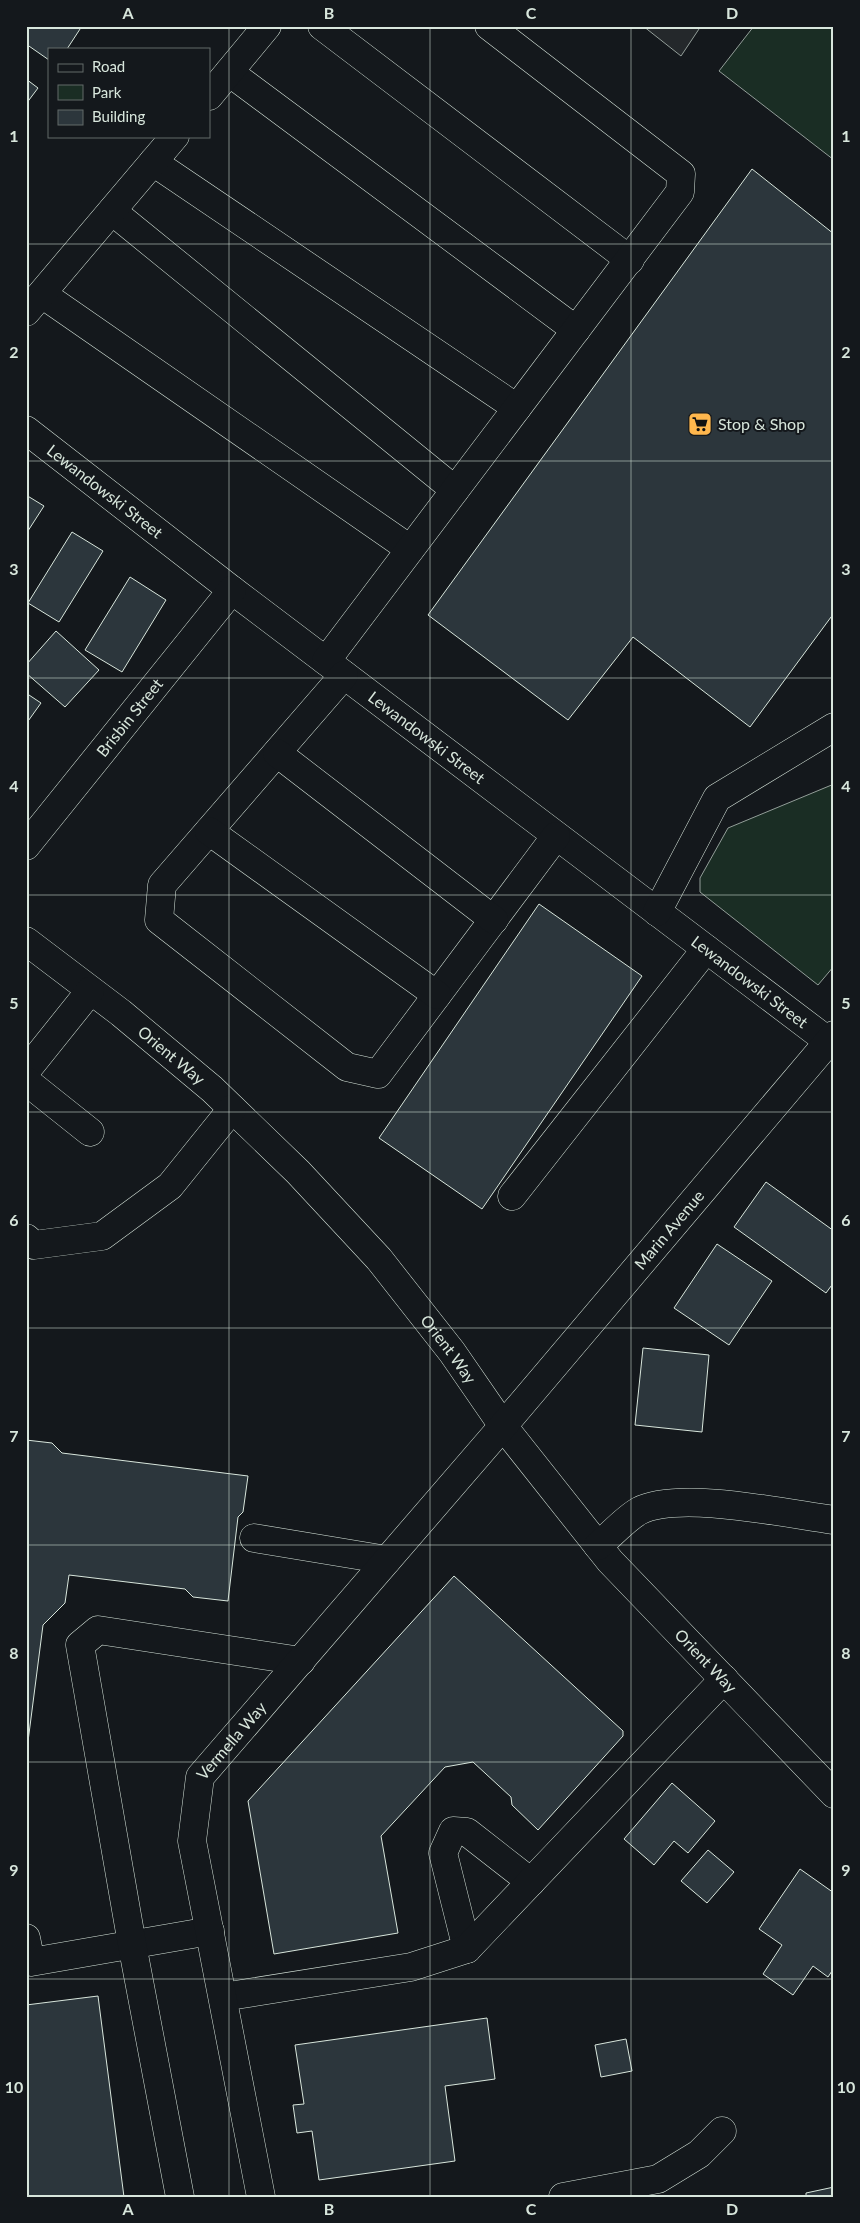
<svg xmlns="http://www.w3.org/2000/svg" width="860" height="2223" font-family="Lato,sans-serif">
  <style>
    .green { fill: #1a2d24; stroke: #939e99 }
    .parking { fill: #24282b; stroke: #939e99 }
    .building { fill: #2c363c; stroke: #d8e6dc }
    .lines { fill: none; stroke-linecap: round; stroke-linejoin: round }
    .minor-casing { stroke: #d8e6dc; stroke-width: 29 }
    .minor { stroke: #14181c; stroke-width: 28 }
    .grid { fill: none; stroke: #d8e6dc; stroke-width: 1; stroke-opacity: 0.55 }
    .labels { text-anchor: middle; stroke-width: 4; stroke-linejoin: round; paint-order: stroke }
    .poi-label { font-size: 16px; fill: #d8e6dc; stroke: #14181c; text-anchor: start }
    .street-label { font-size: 16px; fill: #d8e6dc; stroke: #14181c }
    .neatline { fill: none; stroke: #d8e6dc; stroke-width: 2 }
    .grid-label { font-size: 16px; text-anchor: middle; font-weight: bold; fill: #d8e6dc }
  </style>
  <rect width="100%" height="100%" fill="#14181c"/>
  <path class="green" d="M754,26h80v134l-115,-89z
    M834,784v182l-16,19 -118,-93v-14l28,-50z"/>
  <path class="parking" d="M643,26h58l-20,30z"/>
  <path class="building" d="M26,26h56l-15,23h-18v11l-23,-16z
    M26,79l12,9 -12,16z
    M752,169l82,65v379l-84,114 -117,-90 -65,83 -140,-105z
    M26,495l18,11 -18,28z
    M72,532l31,19 -44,71 -31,-19z
    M130,577l36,23 -44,72 -37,-22z
    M56,631l43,39 -34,37 -39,-34v-8z
    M26,693l15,10 -15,21z
    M539,904l103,72 -160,233 -103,-71z
    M766,1182l68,49v51l-8,11 -92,-66z
    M717,1244l55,37 -43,64 -55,-37z
    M643,1348l66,7 -7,77 -67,-7z
    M26,1440l26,3 10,10 186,23 -5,36 -5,5 -10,84 -35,-4 -8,-8 -116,-14 -4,28 -22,22 -17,132z
    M454,1576l169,155v5l-85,94 -26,-25 -1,-8 -38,-35 -28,5 -64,69 17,97 -124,21 -26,-153z
    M672,1783l43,38 -27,32 -14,-12 -20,24 -30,-26z
    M708,1850l26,22 -27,31 -26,-22z
    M800,1869l34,24v75l-6,9 -15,-11 -20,29 -30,-21 19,-29 -23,-16z
    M98,1996l26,201h-98v-192z
    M487,2018l8,61 -50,7 10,75 -136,19 -7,-49 -15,2 -4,-28 11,-1 -9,-59z
    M626,2039l6,32 -31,6 -6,-32z
    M834,2187v10h-28v-4z"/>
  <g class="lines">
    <g class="minor-casing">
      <g id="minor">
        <path d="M322,26l308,234"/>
        <path d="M229,72l347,258"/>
        <path d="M209,96l58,-70"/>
        <path d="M153,162l364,246"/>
        <path d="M112,211l343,279"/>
        <path d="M42,294l368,255"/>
        <path d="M26,312l149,-176"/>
        <path id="s1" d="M26,430l206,160 596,451"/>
        <path d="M326,661l354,-469 1,-18 -192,-148"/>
        <path d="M344,675l-182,210 -3,35 188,147 31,7 178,-238"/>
        <path d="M277,753l217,167"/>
        <path d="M209,831l228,164"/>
        <path id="s2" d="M26,846l206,-256"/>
        <path d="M657,912l60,-114 117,-71"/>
        <path id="s3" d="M26,941l95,72 91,76 86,83 81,87 73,93 51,74 107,135 224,233"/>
        <path d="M26,1071l64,-80"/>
        <path d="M26,1081l64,51"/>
        <path d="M512,1196l194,-247"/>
        <path d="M26,1238l8,7 68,-9 68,-50 62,-77"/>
        <path d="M254,1538l133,22"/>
        <path d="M598,1546c13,-11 27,-27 41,-35 40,-21 149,3 195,9"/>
        <path d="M26,1938l5,24 179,-31"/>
        <path d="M467,1949l-24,-96 10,-22 14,1 64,50"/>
        <path d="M223,1997l188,-30 56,-18 257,-270"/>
        <path d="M180,2197l-48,-253 -52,-299 18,-15 203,31"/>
        <path id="s4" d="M261,2197l-69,-356 8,-64 303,-351 331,-391"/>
        <path d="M563,2197l95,-18 41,-25 23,-23"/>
      </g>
    </g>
    <use href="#minor" class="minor"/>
  </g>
  <path class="grid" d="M229,26v2171M430,26v2171M631,26v2171M26,244h808M26,461h808M26,678h808M26,895h808M26,1112h808M26,1328h808M26,1545h808M26,1762h808M26,1979h808"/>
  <defs>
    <g id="supermarket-square" transform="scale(1.25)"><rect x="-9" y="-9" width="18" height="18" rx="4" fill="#ffb74d" stroke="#14181c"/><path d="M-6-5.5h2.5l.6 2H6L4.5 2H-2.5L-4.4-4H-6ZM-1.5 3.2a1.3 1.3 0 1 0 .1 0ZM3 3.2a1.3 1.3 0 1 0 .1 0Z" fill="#111"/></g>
  </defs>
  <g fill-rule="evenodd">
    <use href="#supermarket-square" x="700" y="424"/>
  </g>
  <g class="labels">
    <g class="poi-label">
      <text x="718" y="430">Stop &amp; Shop</text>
    </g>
    <g class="street-label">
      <text dy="6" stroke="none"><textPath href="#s1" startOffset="100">Lewandowski Street</textPath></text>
      <text dy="6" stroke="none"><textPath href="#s2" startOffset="165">Brisbin Street</textPath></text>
      <text dy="6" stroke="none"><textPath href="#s1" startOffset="505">Lewandowski Street</textPath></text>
      <text dy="6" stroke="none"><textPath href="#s1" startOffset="910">Lewandowski Street</textPath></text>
      <text dy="6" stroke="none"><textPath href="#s3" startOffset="185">Orient Way</textPath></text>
      <text dy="6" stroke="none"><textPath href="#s4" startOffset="1148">Marin Avenue</textPath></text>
      <text dy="6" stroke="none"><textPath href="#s3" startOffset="590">Orient Way</textPath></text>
      <text dy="6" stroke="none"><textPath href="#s3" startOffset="995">Orient Way</textPath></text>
      <text dy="6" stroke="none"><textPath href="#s4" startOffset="475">Vermella Way</textPath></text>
    </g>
  </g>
  <rect width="860" height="2223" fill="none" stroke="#14181c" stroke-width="55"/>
  <rect x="48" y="48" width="162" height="90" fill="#14181c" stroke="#626a69"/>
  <rect x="58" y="64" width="25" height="8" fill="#14181c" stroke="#626a69"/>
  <text x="92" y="72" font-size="15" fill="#d8e6dc">Road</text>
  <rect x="58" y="85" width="25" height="15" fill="#1a2d24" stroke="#626a69"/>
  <text x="92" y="98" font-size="15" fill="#d8e6dc">Park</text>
  <rect x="58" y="110" width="25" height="15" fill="#2c363c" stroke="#626a69"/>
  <text x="92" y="122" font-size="15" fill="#d8e6dc">Building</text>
  <rect x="28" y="28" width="804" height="2168" class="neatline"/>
  <g class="grid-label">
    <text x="128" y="19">A</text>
    <text x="329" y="19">B</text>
    <text x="531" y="19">C</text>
    <text x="732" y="19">D</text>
    <text x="14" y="142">1</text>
    <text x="846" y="142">1</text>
    <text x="14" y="358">2</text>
    <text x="846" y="358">2</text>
    <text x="14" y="575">3</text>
    <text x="846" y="575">3</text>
    <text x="14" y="792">4</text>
    <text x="846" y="792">4</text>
    <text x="14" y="1009">5</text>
    <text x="846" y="1009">5</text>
    <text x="14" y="1226">6</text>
    <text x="846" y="1226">6</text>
    <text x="14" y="1442">7</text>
    <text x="846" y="1442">7</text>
    <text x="14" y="1659">8</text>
    <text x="846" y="1659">8</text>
    <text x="14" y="1876">9</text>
    <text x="846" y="1876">9</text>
    <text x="14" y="2093">10</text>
    <text x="846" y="2093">10</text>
    <text x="128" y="2215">A</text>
    <text x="329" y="2215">B</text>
    <text x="531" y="2215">C</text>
    <text x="732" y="2215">D</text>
  </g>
</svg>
